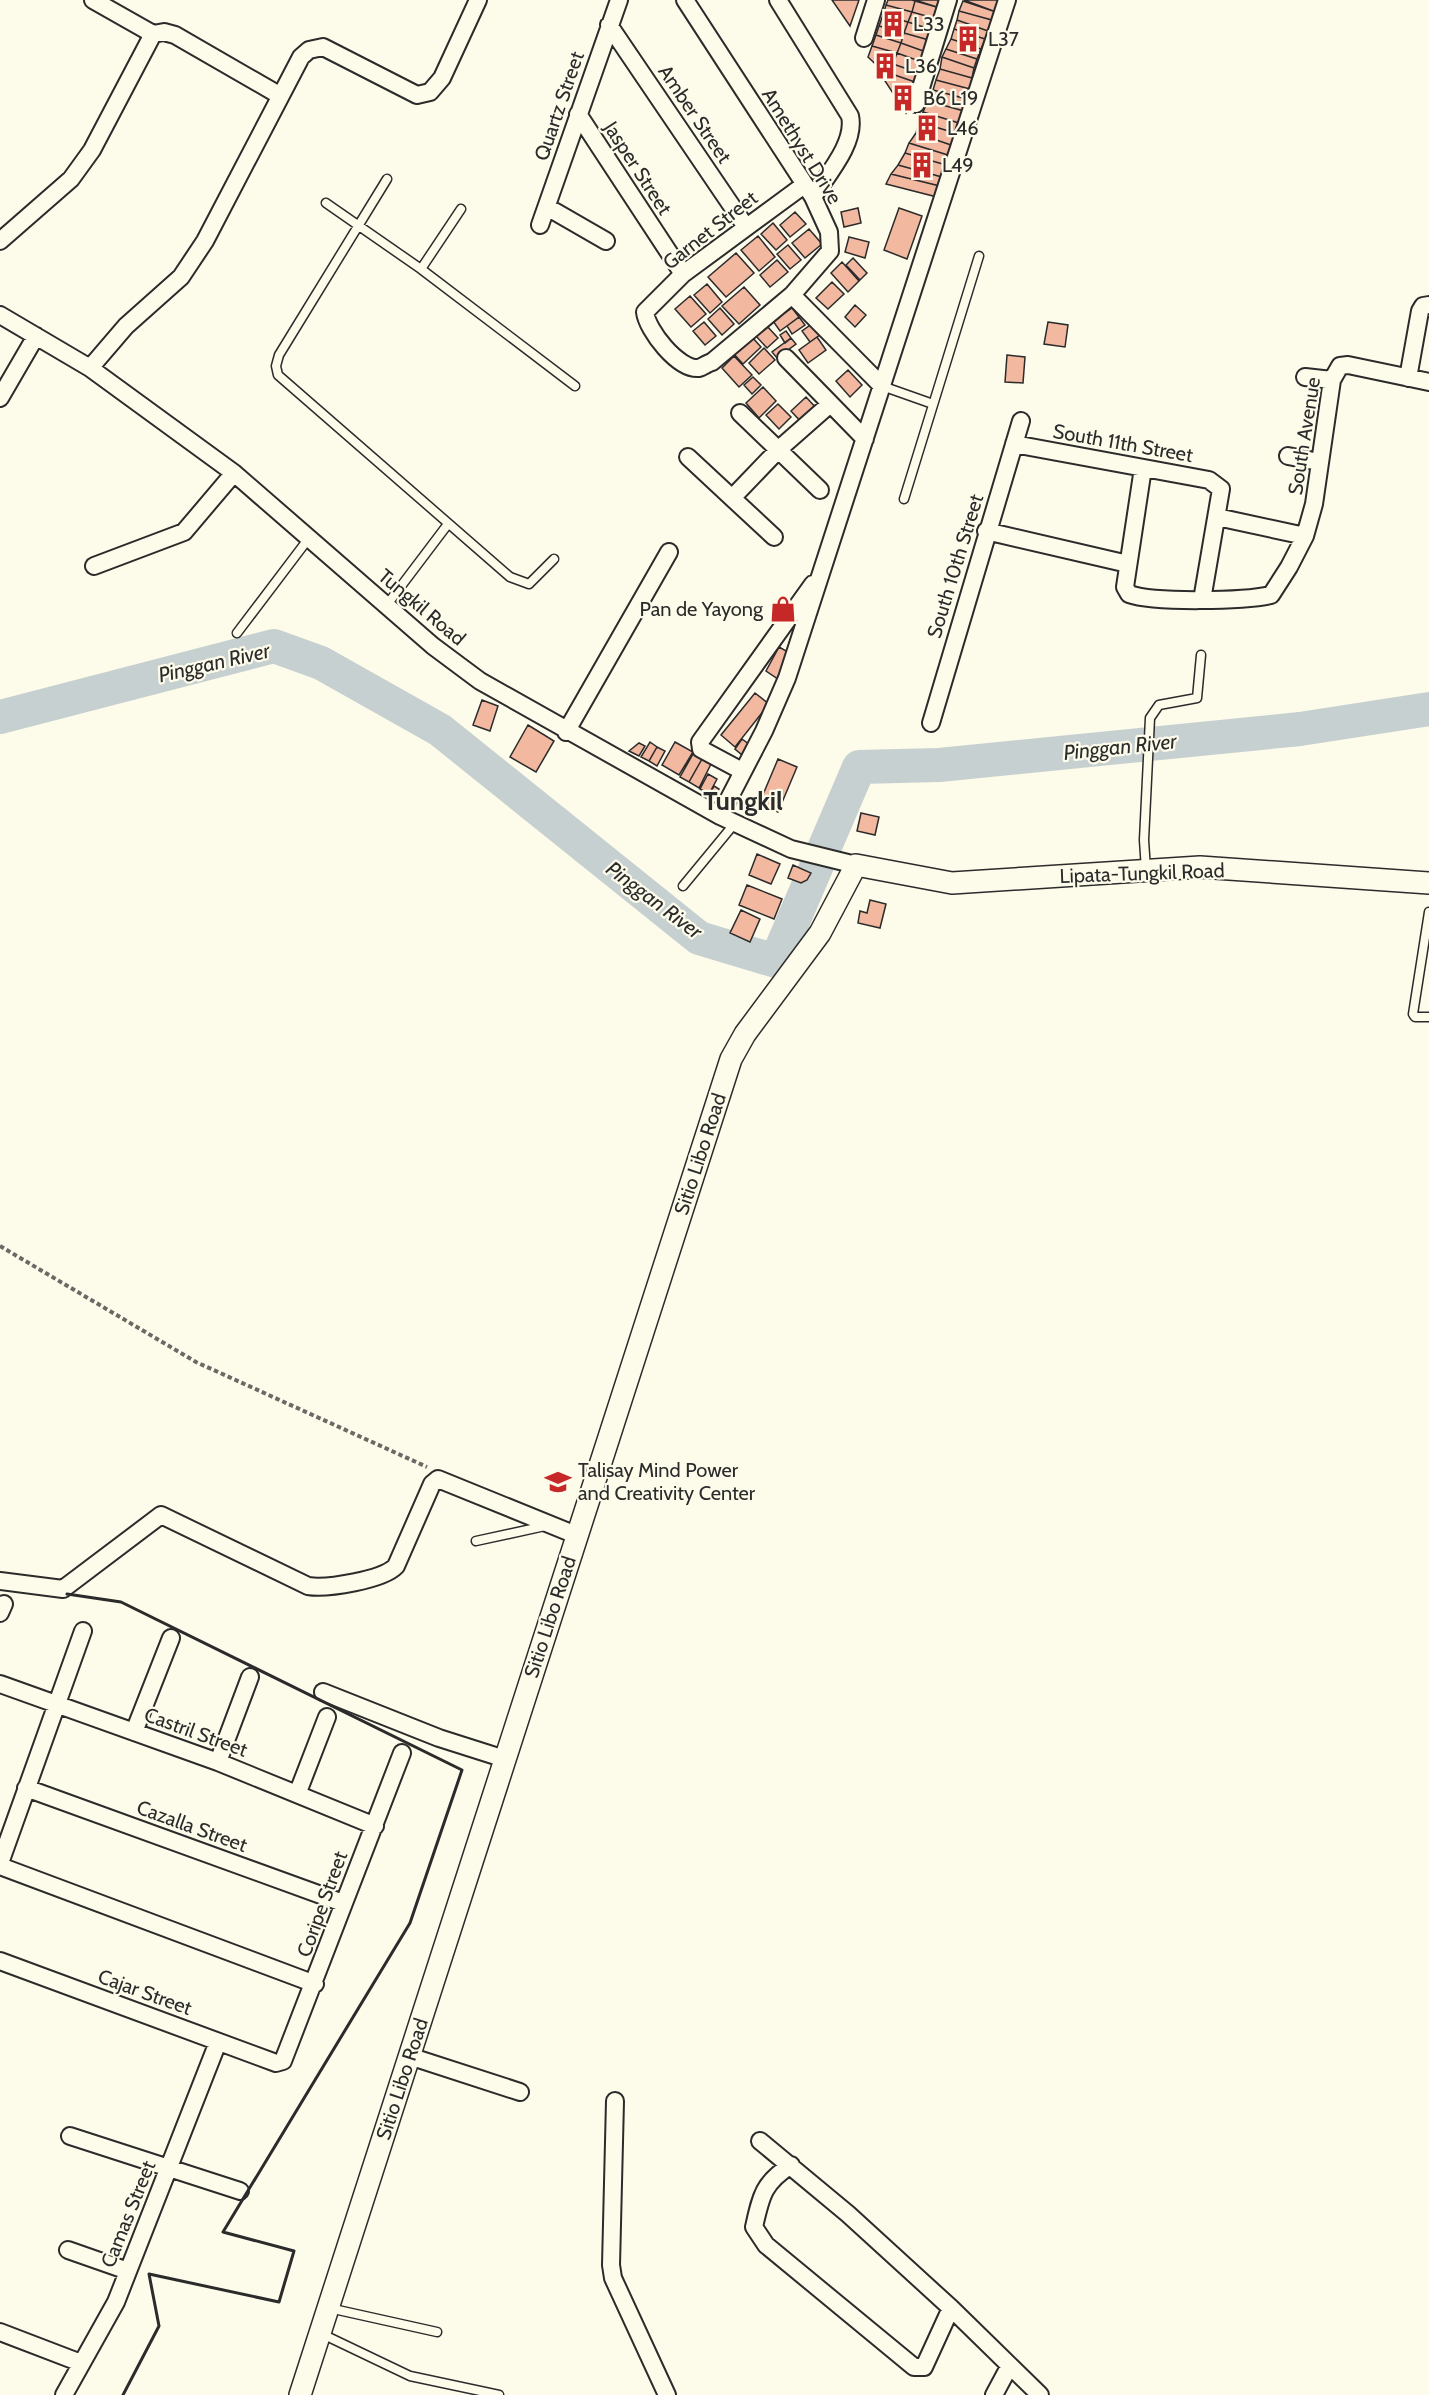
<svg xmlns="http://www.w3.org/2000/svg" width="1429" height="2395" font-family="Cabin,sans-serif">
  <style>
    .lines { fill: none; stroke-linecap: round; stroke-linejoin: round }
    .river { stroke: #c7d0d0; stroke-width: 34 }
    .building { fill: #f2b8a0; stroke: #2b2b2b; stroke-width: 1.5 }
    .service-casing { stroke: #2b2b2b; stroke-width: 11 }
    .minor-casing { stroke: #2b2b2b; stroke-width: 20 }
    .tertiary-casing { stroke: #2b2b2b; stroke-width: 24 }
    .path { stroke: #6a6964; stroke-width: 4; stroke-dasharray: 4.5 3; stroke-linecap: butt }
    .service { stroke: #fdfbea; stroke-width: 8 }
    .minor { stroke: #fdfbea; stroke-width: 16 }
    .tertiary { stroke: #fdfbea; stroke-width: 21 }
    .wall { stroke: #2b2b2b; stroke-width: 3 }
    .labels { text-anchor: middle; stroke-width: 4.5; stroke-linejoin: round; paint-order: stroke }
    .poi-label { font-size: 20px; fill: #2b2b2b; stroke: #fdfbea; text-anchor: start }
    .street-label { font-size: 20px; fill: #2b2b2b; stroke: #fdfbea }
    .water-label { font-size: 21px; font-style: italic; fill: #2b2b2b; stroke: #fdfbea }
    .district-label { font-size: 26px; font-weight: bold; fill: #2b2b2b; stroke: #fdfbea }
  </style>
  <rect width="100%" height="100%" fill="#fdfbea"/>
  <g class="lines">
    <path class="river" d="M0,717l274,-71 47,17 119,67 259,208 77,23 83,-194 80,-2 361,-36 129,-20"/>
  </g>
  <path class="building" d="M832,0h27l-9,26z
    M888,0h24l3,1 -3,11 -26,-7z
    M915,0h28l-3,8z
    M964,0h35l-3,12z
    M915,1l25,7 -3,11 -25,-7z
    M963,1l33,11 -4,8 -33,-9z
    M886,5l26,7 -4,10 -25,-7z
    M959,11l33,9 -4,11 -31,-11z
    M912,12l25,7 -4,11 -25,-8z
    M883,15l25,7 -4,11 -25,-7z
    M957,20l31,11 -3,8 -31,-10z
    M908,22l25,8 -4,10 -25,-7z
    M879,26l25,7 -3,10 -25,-8z
    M954,29l31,10 -4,10 -30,-10z
    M904,33l25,7 -3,12 -25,-9z
    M876,35l25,8 -4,10 -25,-7z
    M951,39l30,10 -4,10 -31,-10z
    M901,43l25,9 -4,10 -25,-9z
    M872,46l25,7 -9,23 -20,-19z
    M946,49l31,10 -3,9 -32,-11z
    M897,53l25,9 -3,11 -26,-9z
    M942,57l32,11 -2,10 -32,-9z
    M893,64l26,9 -4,9 -26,-9z
    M940,69l32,9 -2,11 -34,-9z
    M889,73l26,9 -9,31 -21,-32z
    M936,80l34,9 -3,10 -34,-9z
    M933,90l34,9 -3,12 -36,-10z
    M928,101l36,10 -5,12 -36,-11z
    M923,112l36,11 -4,10 -36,-11z
    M919,122l36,11 -4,12 -35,-12z
    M916,133l35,12 -3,10 -39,-12z
    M909,143l39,12 -2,10 -41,-12z
    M905,153l41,12 -4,12 -44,-12z
    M898,165l44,12 -2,9 -49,-12z
    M891,174l49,12 -3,11 -51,-13z
    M858,208l3,15 -17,4 -3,-15z
    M899,208l23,8 -15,43 -23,-9z
    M795,212l11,12 -16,13 -10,-12z
    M773,223l14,17 -11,10 -15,-16z
    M809,229l13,15 -17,14 -13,-15z
    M758,236l17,21 -16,14 -18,-21z
    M849,237l20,5 -4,16 -20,-6z
    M788,245l13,15 -11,9 -13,-15z
    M736,253l18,20 -28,24 -18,-20z
    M853,258l14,15 -7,7 -14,-15z
    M777,260l11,12 -18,15 -10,-12z
    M842,262l17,19 -11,11 -17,-19z
    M832,282l12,12 -16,15 -12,-11z
    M707,284l15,18 -12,11 -16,-18z
    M744,287l16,18 -21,19 -17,-18z
    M690,296l16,18 -15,13 -16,-18z
    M855,305l11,10 -11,12 -10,-10z
    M720,308l14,16 -12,11 -14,-16z
    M792,308l7,9 -19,14 -7,-10z
    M799,317l6,8 -13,9 -5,-8z
    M816,321l8,11 -14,10 -8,-11z
    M704,322l12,14 -11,9 -12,-14z
    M1048,322l20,3 -3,22 -21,-3z
    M766,325l12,13 -11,10 -12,-13z
    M786,331l5,7 -6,5 -5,-8z
    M751,336l10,11 -18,17 -10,-11z
    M817,337l9,13 -18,13 -9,-13z
    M791,338l5,6 -19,14 -5,-6z
    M764,348l11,12 -16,14 -10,-11z
    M1007,355l18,2 -2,26 -18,-1z
    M734,356l18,19 -13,12 -17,-19z
    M848,370l14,15 -12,12 -14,-16z
    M753,377l8,8 -9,9 -8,-9z
    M763,387l13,14 -17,17 -13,-15z
    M806,397l12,13 -15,14 -12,-13z
    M778,404l13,13 -12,12 -13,-14z
    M779,647l9,5 -10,27 -12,-8z
    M755,693l14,11 -34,43 -14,-12z
    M482,700l16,6 -8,25 -17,-6z
    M528,725l26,16 -18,31 -26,-15z
    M742,739l8,6 -8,10 -7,-6z
    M650,742l7,5 -8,14 -8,-4z
    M675,742l18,10 -14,23 -17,-10z
    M639,743l6,3 -6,10 -10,-5z
    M657,747l8,4 -8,15 -8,-5z
    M693,754l9,5 -13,23 -9,-5z
    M702,759l9,5 -12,24 -10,-6z
    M778,759l19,8 -19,45 -19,-8z
    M708,774l9,5 -8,15 -9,-5z
    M714,786l5,3 -4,8 -5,-3z
    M861,813l18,4 -4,18 -18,-4z
    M757,854l23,10 -9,20 -22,-9z
    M793,865l18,8 -4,7 -6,3 -13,-5z
    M747,885l35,14 -8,20 -35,-14z
    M870,900l16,4 -6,24 -22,-5 2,-12 7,2z
    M741,910l19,9 -10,23 -20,-9z"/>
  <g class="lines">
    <g class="service-casing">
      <path id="service" d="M387,179l-108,176 -3,11 2,9 232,202 19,7 25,-25
        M326,203l95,66 154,117
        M421,269l40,-60
        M882,386l51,18
        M904,499l75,-243
        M386,606l62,-82
        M237,633l72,-95
        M1146,870l-2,-30 6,-122 9,-13 38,-7 4,-43
        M683,886l52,-63
        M1429,912l-16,102 2,3h14
        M476,1541l69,-15
        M329,2308l108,24
        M320,2333l90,43 89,19"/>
    </g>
    <g class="minor-casing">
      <path id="minor" d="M93,0l60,34 11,-2 11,3 104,60
        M685,0l128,197 16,35 1,19 -38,44 -80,67c-4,1 -10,5 -13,6 -21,2 -52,-38 -54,-56l38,-38 121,-89
        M778,0l72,116c6,27 -23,59 -37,81
        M609,25l137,202
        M864,38l12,-38
        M916,104l32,-104
        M578,114l105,160
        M547,207l59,34
        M540,225l79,-225
        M0,241l71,-62 21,-29 61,-116
        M792,295l90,91
        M0,315l90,53 144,105 199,173 47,35 240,135 71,33 65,16
        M786,358l79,81
        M90,368l36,-42 55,-49 24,-36 96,-184 8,-7 14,-3 94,48 13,-3 12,-14 36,-78
        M1305,377l27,3
        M1408,378l12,-67 3,-5 6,-1
        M0,398l36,-62
        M740,413l80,77
        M1014,444l195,36 12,9 -19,111
        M1288,456l31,6
        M688,457l86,80
        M1143,468l-18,119 4,7c25,9 115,7 142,1l18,-28 16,-31 9,-32 18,-124 8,-14 8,-1 81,17
        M733,497l46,-48 50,-44
        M1217,517l88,19
        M986,531l142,33
        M94,566l90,-34 50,-59
        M931,723l90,-302
        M566,732l103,-180
        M742,771l-41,-22 -1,-7 113,-158
        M720,816l44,-85 23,-53 220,-678
        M0,1581l63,8 98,-74 147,71c19,3 75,-6 88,-20l36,-82 6,-5 138,56
        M0,1613l4,-9
        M0,1684l218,78 157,64
        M323,1692l116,46 66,21
        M134,1732l37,-94
        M218,1762l32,-85
        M26,1788l317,115
        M298,1792l29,-75
        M0,1863l83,-232
        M0,1866l315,118
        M0,1961l276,102 7,-2 119,-308
        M409,2056l111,36
        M615,2101l-4,164 2,13 54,117
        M70,2136l170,55
        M760,2141l88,73 103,94 89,87
        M791,2165c-28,18 -30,31 -37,62l12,18 148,122h10l27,-59
        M68,2250l60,21
        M0,2332l81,31
        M64,2395l52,-93 102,-260
        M994,2395l15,-28"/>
    </g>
    <g class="tertiary-casing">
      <path id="tertiary" d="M300,2395l431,-1336 14,-25 75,-101 36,-68 96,18 248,-16 229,16"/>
    </g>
    <path class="path" d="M0,1246l196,116 231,105"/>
    <use href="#service" class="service"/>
    <use href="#minor" class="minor"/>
    <use href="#tertiary" class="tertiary"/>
    <path class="wall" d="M67,1594l54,8 341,168 -52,153 -187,309 71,19 -15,51 -130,-28 10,52 -36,69"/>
  </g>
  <defs>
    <g id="building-bare" transform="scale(2.07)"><path d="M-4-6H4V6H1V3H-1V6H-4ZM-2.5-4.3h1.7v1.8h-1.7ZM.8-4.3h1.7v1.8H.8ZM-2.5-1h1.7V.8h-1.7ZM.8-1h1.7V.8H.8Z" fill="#c62828" stroke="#fdfbea" stroke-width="2.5" paint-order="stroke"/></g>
    <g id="shop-bare" transform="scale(2.07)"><path d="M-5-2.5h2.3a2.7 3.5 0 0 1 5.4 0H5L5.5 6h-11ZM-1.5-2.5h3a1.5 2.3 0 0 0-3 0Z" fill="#c62828" stroke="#fdfbea" stroke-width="2.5" paint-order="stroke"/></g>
    <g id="school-bare" transform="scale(2.07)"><path d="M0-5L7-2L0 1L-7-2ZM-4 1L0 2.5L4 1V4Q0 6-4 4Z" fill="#c62828" stroke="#fdfbea" stroke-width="2.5" paint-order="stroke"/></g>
  </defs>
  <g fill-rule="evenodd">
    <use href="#building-bare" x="893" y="24"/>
    <use href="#building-bare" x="968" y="39"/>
    <use href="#building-bare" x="885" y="66"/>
    <use href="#building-bare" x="903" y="98"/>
    <use href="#building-bare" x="927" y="128"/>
    <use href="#building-bare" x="922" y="165"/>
    <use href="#shop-bare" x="783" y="609"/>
    <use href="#school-bare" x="558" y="1482"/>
  </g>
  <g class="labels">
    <g class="poi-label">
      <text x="913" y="31">L33</text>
      <text x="988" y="46">L37</text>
      <text x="905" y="73">L36</text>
      <text x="923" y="105">B6 L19</text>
      <text x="947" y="135">L46</text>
      <text x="942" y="172">L49</text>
      <text x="763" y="616" text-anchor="end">Pan de Yayong</text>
      <text x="578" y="1477">Talisay Mind Power<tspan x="578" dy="23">and Creativity Center</tspan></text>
    </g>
    <g class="street-label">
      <text transform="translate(559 106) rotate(-71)" y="7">Quartz Street</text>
      <text transform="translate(695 114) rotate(56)" y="7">Amber Street</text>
      <text transform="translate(802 146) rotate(58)" y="7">Amethyst Drive</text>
      <text transform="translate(638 168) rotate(57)" y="7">Jasper Street</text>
      <text transform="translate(710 230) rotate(-38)" y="7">Garnet Street</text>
      <text transform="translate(1304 436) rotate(-81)" y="7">South Avenue</text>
      <text transform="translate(1123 443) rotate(10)" y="7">South 11th Street</text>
      <text transform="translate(955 566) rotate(-73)" y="7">South 10th Street</text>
      <text transform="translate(422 607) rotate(40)" y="7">Tungkil Road</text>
      <text transform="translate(1142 873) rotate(-2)" y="7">Lipata-Tungkil Road</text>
      <text transform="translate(700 1154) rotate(-72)" y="7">Sitio Libo Road</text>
      <text transform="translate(550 1617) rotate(-72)" y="7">Sitio Libo Road</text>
      <text transform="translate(196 1732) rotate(20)" y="7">Castril Street</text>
      <text transform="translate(192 1826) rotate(20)" y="7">Cazalla Street</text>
      <text transform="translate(322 1904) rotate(-70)" y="7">Coripe Street</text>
      <text transform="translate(145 1992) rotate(20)" y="7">Cajar Street</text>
      <text transform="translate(402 2079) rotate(-72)" y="7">Sitio Libo Road</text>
      <text transform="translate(128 2214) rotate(-68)" y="7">Camas Street</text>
    </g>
    <g class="water-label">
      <text transform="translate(214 663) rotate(-13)" y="7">Pinggan River</text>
      <text transform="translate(1120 747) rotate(-6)" y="7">Pinggan River</text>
      <text transform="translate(654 900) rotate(37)" y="7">Pinggan River</text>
    </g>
    <g class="district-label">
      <text x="743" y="810">Tungkil</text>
    </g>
  </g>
</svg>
